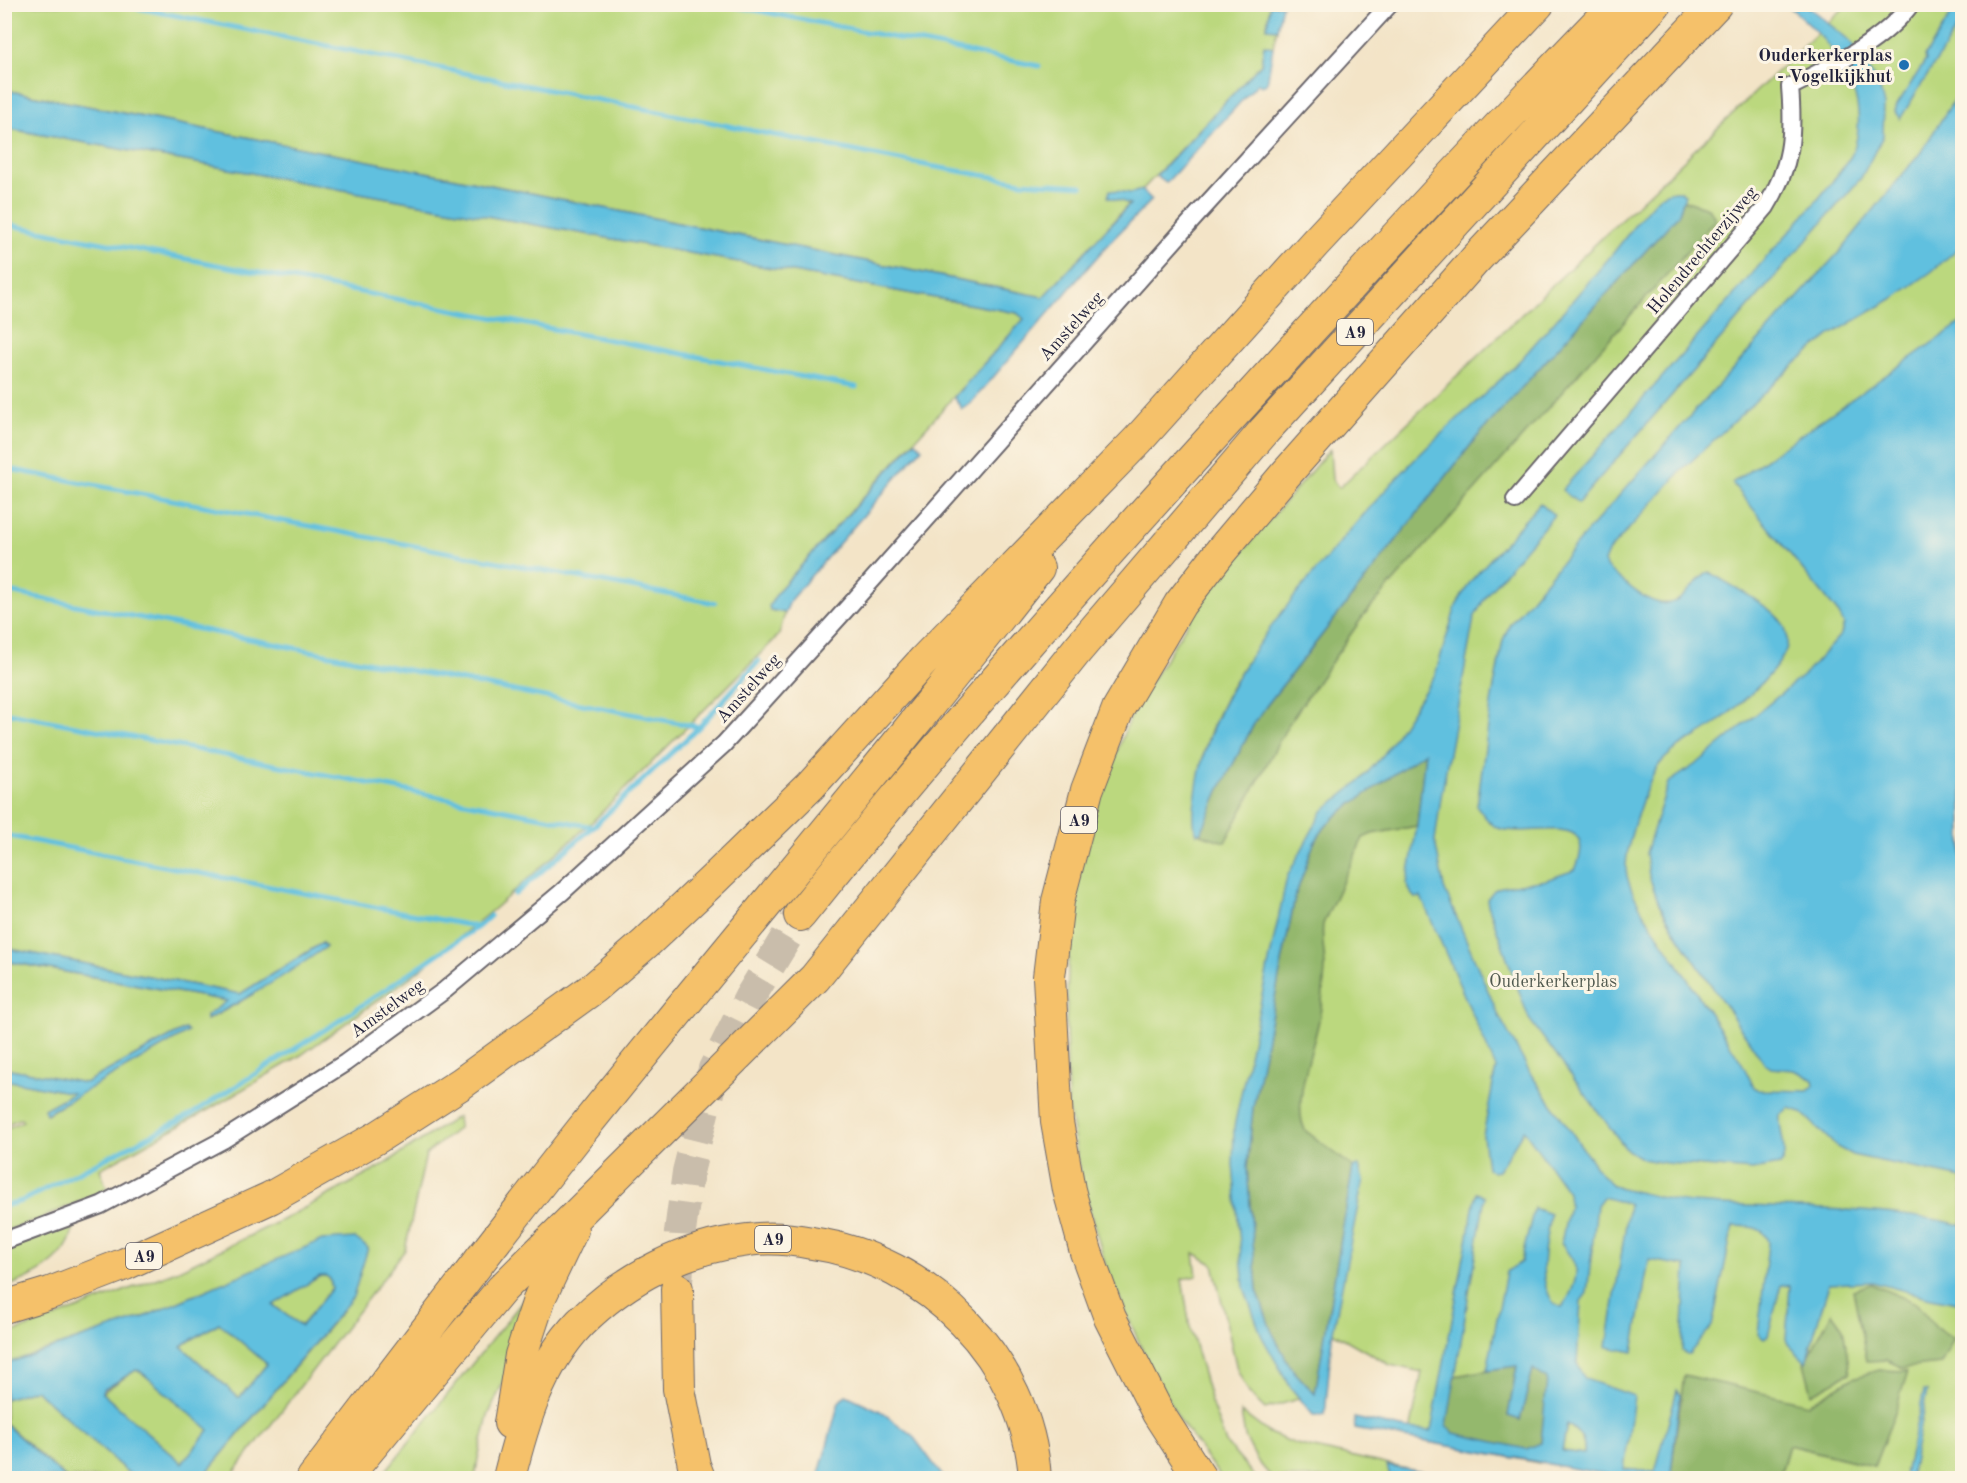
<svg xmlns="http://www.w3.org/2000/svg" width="1967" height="1483" font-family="'Old Standard TT',serif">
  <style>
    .green { fill: #bbd87e; stroke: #6e7d5c; stroke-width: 1.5; fill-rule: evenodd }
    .forest { fill: #94b86d; stroke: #5b6d54; stroke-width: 1.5 }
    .water { fill: #61c0df; stroke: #42718d; stroke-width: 1.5; fill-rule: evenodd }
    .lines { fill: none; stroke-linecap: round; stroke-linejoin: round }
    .stream { stroke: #61c0df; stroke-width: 5 }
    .motorway-tunnel { stroke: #c9bdab; stroke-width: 32; stroke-dasharray: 32 16; stroke-linecap: butt }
    .minor-casing { stroke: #6b666c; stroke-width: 20 }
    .motorway-casing { stroke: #6b666c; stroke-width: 34 }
    .minor { stroke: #fff; stroke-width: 16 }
    .motorway { stroke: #f5c16b; stroke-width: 32 }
    .poi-dot { fill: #1f6fb2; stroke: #fcf5e5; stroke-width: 2 }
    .labels { text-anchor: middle; stroke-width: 6; stroke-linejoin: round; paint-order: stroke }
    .shield { fill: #fcf5e5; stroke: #63616e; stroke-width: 1.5 }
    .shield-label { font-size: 16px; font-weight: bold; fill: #22223b }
    .poi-label { font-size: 18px; font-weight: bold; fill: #22223b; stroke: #fcf5e5; text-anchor: end }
    .street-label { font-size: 18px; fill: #22223b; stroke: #fcf5e5 }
    .park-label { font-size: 18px; fill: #50594f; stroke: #fcf5e5 }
  </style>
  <rect width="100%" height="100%" fill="#fcf5e5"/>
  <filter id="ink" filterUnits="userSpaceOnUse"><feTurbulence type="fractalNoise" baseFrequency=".0167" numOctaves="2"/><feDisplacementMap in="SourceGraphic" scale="12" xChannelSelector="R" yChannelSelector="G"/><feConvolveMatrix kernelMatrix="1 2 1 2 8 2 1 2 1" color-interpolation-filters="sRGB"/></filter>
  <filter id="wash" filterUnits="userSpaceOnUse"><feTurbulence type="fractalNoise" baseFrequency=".008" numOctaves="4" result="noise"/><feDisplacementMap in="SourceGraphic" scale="24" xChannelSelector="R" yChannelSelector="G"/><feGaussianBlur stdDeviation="1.35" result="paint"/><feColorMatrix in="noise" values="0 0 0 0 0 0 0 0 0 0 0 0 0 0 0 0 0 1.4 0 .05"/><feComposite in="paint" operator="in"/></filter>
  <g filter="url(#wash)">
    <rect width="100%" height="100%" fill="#f3e4c7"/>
    <path class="green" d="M1270,4l-3,23 10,2 -4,18 -9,-1 -3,18 -119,126 -11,3 -1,10 -87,94 -577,-117 -461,-90 -1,-85z
      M1847,5h115v1473h-183l10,-33 85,21 2,-5 -198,-39 -7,50 -49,5 9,-64 -177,-35 -16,65 -29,-6 13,-65 -32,-7 -133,-76 58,105 -50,15 -16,-16 -12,-24 -24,-105 -19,-11 3,23 -15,3 8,48 21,75 15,41 30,35h-35l-40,-56 -32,-57 -43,-98 -24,-85 -14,-77 -2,-79 4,-107 18,-90 43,-115 59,-95 29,-40 111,-130 2,30 7,9zM1256,650l-55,118c4,-34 33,-92 55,-118z
      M5,128l1012,185 8,5 -246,272 -9,20 15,3 -6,22 -185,185 -99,88 -83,68 -111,79 -93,55 -108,59 7,20 -67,30 -35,12v-102l18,-8 -2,-3 -16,7v-45l69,13 -30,16 3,5 138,-85 -100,54 -80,-15 -1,-107 224,40 -22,15 1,4 31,-17 88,-56 -4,-4 -82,51 -235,-46z
      M458,1116l1,12 -33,26 -21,96 -175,228h-28l140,-167 26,-63 -87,10 -137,59 -139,47 -1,-29 36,-12 139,-53 103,-50 95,-51z
      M76,1219c-2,8 -4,16 -7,23 -12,24 -40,37 -64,45l-1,-39z
      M320,1276h6l4,3 2,9 -31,38 -29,-22z
      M539,1281l-35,99 -16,36 -10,42 -3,20h-95z
      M219,1323l48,41 -27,33h-2l-57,-51z
      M136,1370l4,1 70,59 -28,33 -80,-70z
      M34,1390l3,1 97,87h-68l-61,-55v-24z
      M1241,1412l28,21 27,11 120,27 10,7h-154l-15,-18 -12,-23z
      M1567,1424c11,8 19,16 17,30l-22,-3z"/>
    <path class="forest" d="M1684,200l24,8 8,11 -352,396 -76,110 -63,117 -25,-8 19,-43 35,-67 13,-19 210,-268 201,-222z
      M1425,752l-8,74 -45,8 -9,4 -40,86c-2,16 2,29 2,45 -1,16 -3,35 -6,51 -5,27 -29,87 -13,111l47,36 -38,227 -24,-26 -20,-38 -14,-40 -10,-122 6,-60 42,-211 19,-55 11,-15 13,-13z
      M1871,1284l45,19 20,25 18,10 -13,26 -38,4 -17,-8 -19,1 -14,-71z
      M1832,1313l11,15 7,45 -38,21 -8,-31z
      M1517,1365l-9,51 12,4 13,-51 15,10 -9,84 -101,-20 17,-67z
      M1878,1370l30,1 -15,47 -19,48 -85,-21 -10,33h-80l-28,-6 13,-97 125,29 44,-26z"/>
    <path class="water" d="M1270,5h12l-5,24 -10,-1z
      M1787,5h19l44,36 29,44 5,20 -1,31 -22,42 -283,325 -16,-13c65,-73 131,-147 195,-222 32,-37 67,-72 94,-112 4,-7 6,-18 7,-26 5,-52 -33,-94 -71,-125z
      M1957,5h5v15l-62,99 -5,-7 2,-7 29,-45 -1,-4z
      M1264,45l9,2 -6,37 -6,2 -3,-3 -92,100 -10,-7 105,-112z
      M1962,87v158l-31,27 -39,27 -62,36 -33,27 -114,107 -75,83 -4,10 3,6c18,14 50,49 74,30 10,-9 17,-19 28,-26 19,12 63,34 74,52 4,7 5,14 4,22 -5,24 -53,64 -73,79 -19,14 -40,21 -55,40 -14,20 -33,79 -33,103 1,27 34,69 49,92 22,34 45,69 67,103l12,24 4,3 50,1 6,-6 -1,-5 -12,-7 -8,-3 -22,-2 -7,-5 -88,-130 -17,-29 -10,-28 -3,-23 22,-70 31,-21 107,-89 35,-39 3,-10 -5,-10 -107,-131 230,-161v856l-110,-23 -15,-8 -36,-35 -12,-4 -9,7c-2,15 10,38 0,50l-28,5 -86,-7 -24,-4 -16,-10 -97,-130 -41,-114 -1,-6 7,-9 7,-3 45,-7 29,-10c28,-64 -52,-29 -79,-43 -9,-5 -14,-14 -19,-21l15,-109 11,-57 7,-16 75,-90 95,-107 161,-177 80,-98z
      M5,90l461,90 577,117 87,-93 -22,-7 2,-7 21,3 11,-3 10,10 -43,43 -138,160 -9,6 -8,-12 70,-78 -7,-6 -1012,-185z
      M1674,191h7l4,4 -7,20 -201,222 -210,268 -13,19 -35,67 -17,40 -5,3c-7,-16 -1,-38 1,-54 15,-87 76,-160 131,-225 35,-42 71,-83 111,-120 27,-26 57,-50 83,-78 29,-33 58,-66 86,-99 17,-20 31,-42 49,-60 5,-5 10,-6 16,-7z
      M915,441l7,7 -131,151 -6,14 -15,-3 -1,-4 10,-16z
      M1540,503l14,12 -67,79 -13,24 -33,179 -6,44 9,47 54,126 34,62 69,98 12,11 8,3c23,5 48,13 72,15 89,7 181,2 269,22v79l-31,-6 -59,-16 -43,2 -23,78 -18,-18 -2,-5 4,-53 -9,-1 -13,51 -4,3 -6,-5 10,-91c-3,-18 -20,-16 -35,-17l-21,100 -23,28h-3l-4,-3 4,-85 -37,-6 -16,92 -26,-5 22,-143 -26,-7 -6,8 -10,88 -6,8 -4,62 8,16 49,17 -10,73 31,3 22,-82 3,5 -9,77 28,6h-72l-272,-49 -1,-11 52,11 25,2 45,-238 9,3 -38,230 7,7 72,16 15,-6 6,-64 -14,-10 -13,51 -12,-4 9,-50 -30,4 19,-98 15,-10 13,-54 16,6c-4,30 -15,62 4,90l8,3c7,-8 15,-26 14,-38 -1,-8 -10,-18 -15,-26l8,-37 -1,-14 -44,-62 -26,41 -5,1 -6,-4 -4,-32 13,-68 -75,-171 -5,1 -4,-3 -5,-11 10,-58 8,-74 -87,62 -13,13 -11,16 -19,54 -42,211 -6,60 10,122 14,40 20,38 24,26 38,-227 6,-1 4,14 -31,157 -7,78h-12l-22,-27 -29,-51 -18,-49 -11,-123 1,-38 53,-250 35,-65 39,-32 23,-26 51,-79 21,-69 14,-24zM1567,1424c11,7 19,17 17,30l-22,-3z
      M322,943l4,4c-38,27 -78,51 -120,73v-4l21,-15 -222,-40v-13l235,46z
      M185,1029l3,3 -142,82 -2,-5 29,-16 -68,-13v-12l80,15z
      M355,1238l13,10 -15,49 -151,181h-68l-97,-87 -3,-1 -29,9v-35l139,-47 178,-77zM320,1276h6l4,3 2,9 -31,38 -28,-21zM219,1323l48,41 -27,33h-2l-57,-51zM136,1370l4,1 69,59 -27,33 -80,-70 1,-3z
      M1924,1391h3l-17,87h-6z
      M846,1395l34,16 32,24 32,43h-126l21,-76z
      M4,1423l59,53 3,2h-61z
      M1387,1466l70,12 -67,-1z"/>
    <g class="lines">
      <path class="stream" d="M118,4l812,162 92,16 60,4
        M724,4l315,62
        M4,224l852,163
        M4,468l711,135
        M4,591l695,136
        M4,712l589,115
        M4,835l474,92
        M515,894l78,-67 106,-100 60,-66
        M4,1206l18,-5 167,-85 148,-94 141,-95 12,-11"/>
    </g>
  </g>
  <g filter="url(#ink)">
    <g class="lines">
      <path class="motorway-tunnel" d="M677,1283l3,-51 8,-60 26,-103 36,-72 50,-82"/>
      <g class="minor-casing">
        <path id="minor" d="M1515,500l251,-293c26,-42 28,-72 24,-120 42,-21 92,-44 121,-83
          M4,1241l97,-36 122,-65 122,-77 100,-73 117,-98 162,-148 126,-139 346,-389 194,-212"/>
      </g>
      <g class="motorway-casing">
        <path id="motorway" d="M800,915c143,-179 296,-351 451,-520 120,-132 240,-263 365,-391
          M677,1289l2,100 15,76 5,13
          M4,1307l46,-14 75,-29 145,-66 108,-61 84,-54 133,-96 52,-45 67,-63 96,-93 115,-127 213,-219 176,-196 224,-240
          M510,1423l11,-68 19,-58 32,-67
          M313,1478c89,-116 177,-232 268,-347 151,-188 308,-372 457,-563
          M345,1478l157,-189 313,-311 263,-329 187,-219 390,-426
          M509,1478c14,-56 30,-112 71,-155 45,-45 105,-76 168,-83 21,-3 43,-1 64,3 116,17 215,116 223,235
          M1200,1478l-42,-65 -48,-95 -24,-66 -17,-62 -12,-68 -8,-145 9,-76 29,-111 31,-81 62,-105 41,-53 64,-76 190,-215 241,-256"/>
      </g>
      <use href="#minor" class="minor"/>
      <use href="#motorway" class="motorway"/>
    </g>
  </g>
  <circle class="poi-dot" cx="1904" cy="65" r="6"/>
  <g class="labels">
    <g class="shield">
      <rect x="1337" y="319" width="36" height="26" rx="4.5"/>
      <rect x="1061" y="807" width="36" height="26" rx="4.5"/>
      <rect x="755" y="1226" width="36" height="26" rx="4.5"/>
      <rect x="126" y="1243" width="36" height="26" rx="4.5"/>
    </g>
    <g class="shield-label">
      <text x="1355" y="338">A9</text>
      <text x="1079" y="826">A9</text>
      <text x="773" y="1245">A9</text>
      <text x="144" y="1262">A9</text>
    </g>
    <g class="poi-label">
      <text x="1892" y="61">Ouderkerkerplas<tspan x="1892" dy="21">- Vogelkijkhut</tspan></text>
    </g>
    <g class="street-label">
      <text transform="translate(1702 250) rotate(-50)" y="6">Holendrechterzijweg</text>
      <text transform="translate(1071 326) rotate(-48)" y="6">Amstelweg</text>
      <text transform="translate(748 688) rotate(-48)" y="6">Amstelweg</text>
      <text transform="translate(387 1008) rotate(-36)" y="6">Amstelweg</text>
    </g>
    <g class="park-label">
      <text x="1553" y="987">Ouderkerkerplas</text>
    </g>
  </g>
  <rect width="1967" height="1483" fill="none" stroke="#fcf5e5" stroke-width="24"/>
</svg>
